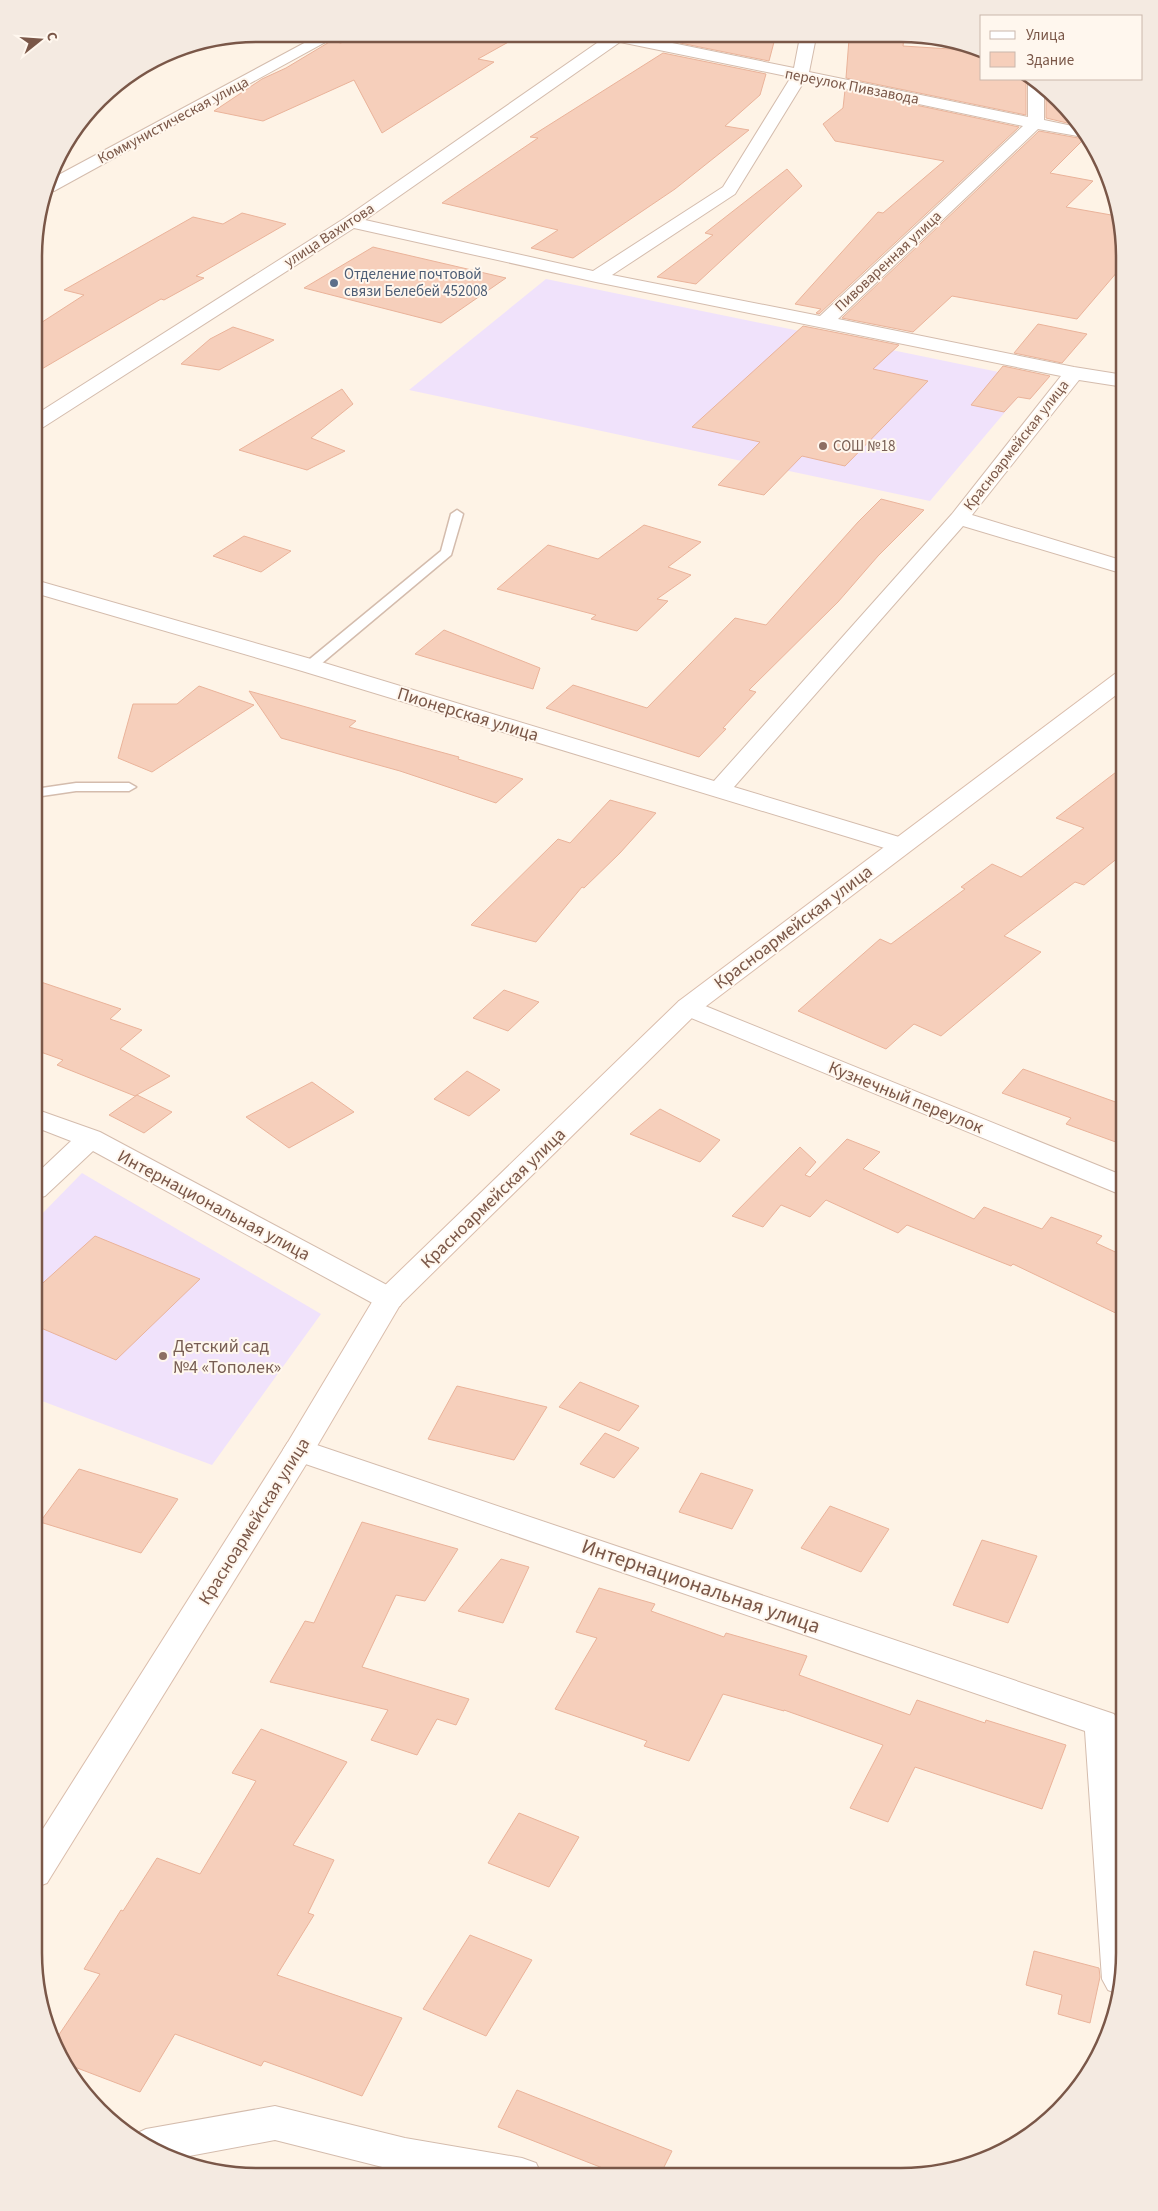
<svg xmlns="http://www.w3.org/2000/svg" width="1158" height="2211" font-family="'Source Sans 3',sans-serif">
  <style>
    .education { fill: #f0e2fb }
    .building { fill: #f6cfbb; stroke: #eab39a }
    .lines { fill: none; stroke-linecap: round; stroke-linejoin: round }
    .service-casing { stroke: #d4bcad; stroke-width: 3 }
    .minor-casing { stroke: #d4bcad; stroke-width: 2 }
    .secondary-casing { stroke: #dabdac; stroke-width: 2 }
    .service { fill: #fff; fill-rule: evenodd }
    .minor { fill: #fff; fill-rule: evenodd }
    .secondary { fill: #fff; fill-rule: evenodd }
    .service-dot { fill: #5c6f8a; stroke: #fff7ee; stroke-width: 2 }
    .education-dot { fill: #8d6e63; stroke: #fff7ee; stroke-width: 2 }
    .labels { text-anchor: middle; stroke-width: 4; stroke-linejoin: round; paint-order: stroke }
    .far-street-label { font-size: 15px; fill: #7a5748; stroke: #fff7ee }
    .far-service-label { font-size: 15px; fill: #4e5e75; stroke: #fff7ee; text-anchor: start }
    .far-education-label { font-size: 15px; fill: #785e54; stroke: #fff7ee; text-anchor: start }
    .street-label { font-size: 18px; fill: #7a5748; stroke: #fff7ee }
    .education-label { font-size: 18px; fill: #785e54; stroke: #fff7ee; text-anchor: start }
    .near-street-label { font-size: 21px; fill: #7a5748; stroke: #fff7ee }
    .rim { fill: none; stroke: #7a5748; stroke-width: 2.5 }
  </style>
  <rect width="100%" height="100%" fill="#fef3e6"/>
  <path class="education" d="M546,279l487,100 -103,122 -521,-111z
    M82,1173l239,141 -109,151 -178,-67 1,-177z"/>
  <path class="building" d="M354,34l89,1h78l-43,24 16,3 -112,71 -28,-53 -91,41 -49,-10 48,-32 24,-11 45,-27 10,2z
    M854,37l50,1 -1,8 79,5v28h47l-3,2v34l-180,-37 3,-39z
    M686,38l88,4 -5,19 -89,-18z
    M663,53l103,21 -6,21 -35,31 24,4 -74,59 -102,69 -42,-10 27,-18 -116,-27 96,-65 -8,-1z
    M1046,88l2,1 32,37 -34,-8z
    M845,90l174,37 -200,187 -3,-1 5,-4 -26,-5 83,-92 5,1 61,-52 -109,-20 -12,-17 20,-16z
    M1039,131l45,8 -34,34 43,8 -27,26 51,9 7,48 -47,55 -125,-23 -39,36 -71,-14z
    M787,169l15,17 -106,98 -39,-7 56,-42 -8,-2z
    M242,213l44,11 -90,52 8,2 -40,22 -3,-1 -126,74 1,-47 48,-31 -20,-5 129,-73 30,7z
    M373,247l4,1 129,30 -65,45 -137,-35z
    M1038,324l49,10 -25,29 -48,-10z
    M803,326l96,19 -26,24 55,12 -83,85 -43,-10 -38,39 -46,-10 42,-43 -68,-15z
    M233,327l41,13 -55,30 -38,-6 29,-25z
    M1003,366l47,10 -20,23 -12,-2 -14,15 -33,-7z
    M342,389l11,15 -42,34 34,13 -38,19 -68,-20z
    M881,499l43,11 -46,46 -40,46 -89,88 7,2 -33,36 3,1 -27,28 -153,-49 27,-23 74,23 88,-90 31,7 92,-103z
    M644,525l57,17 -33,25 23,8 -34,24 11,2 -31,30 -46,-12 5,-4 -99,-26 51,-44 50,14z
    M244,536l47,15 -30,21 -48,-16z
    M444,630l96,38 -7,21 -118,-35z
    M199,686l55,19 -102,67 -34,-14 15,-54h44z
    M249,691l107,30 -7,6 110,30 -1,2 65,20 -27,24 -96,-32 -119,-33z
    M1124,766v87l-40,32 -9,-3 -71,54 37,16 -100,84 -27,-12 -28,25 -88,-38 82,-72 11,5 74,-55 -4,-2 31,-23 29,13 63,-49 -28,-10z
    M610,800l46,13 -36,40 -36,35 -2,-1 -46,55 -65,-17 87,-86 12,4z
    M35,980l86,29 -11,10 32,11 -22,19 50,27 -35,20 -78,-31 6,-5 -28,-10z
    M504,990l35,12 -31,29 -35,-13z
    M1023,1069l101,36v40l-58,-21 5,-6 -69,-25z
    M467,1071l33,19 -31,26 -35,-17z
    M312,1082l42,30 -65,36 -43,-31z
    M137,1095l35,17 -28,21 -35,-18z
    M660,1109l60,31 -20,22 -70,-28z
    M847,1139l33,13 -17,17 111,50 10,-12 58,22 9,-12 51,19 -6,7 28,13v61l-111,-53 -2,2 -104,-41 -9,8 -72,-33 -16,17 -29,-12 -18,22 -31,-11 68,-69 16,15 -11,13 5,2z
    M95,1236l105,43 -84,81 -82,-35v-34z
    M580,1382l59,24 -20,25 -60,-24z
    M457,1386l90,21 -33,53 -86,-21z
    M605,1433l34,15 -25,30 -34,-14z
    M79,1469l99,30 -37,54 -101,-31z
    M701,1473l52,17 -21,39 -53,-17z
    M830,1506l59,23 -28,43 -60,-24z
    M362,1522l96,27 -33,52 -29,-6 -34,72 107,32 -13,26 -19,-6 -20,36 -46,-15 17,-30 -118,-28 35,-61 9,2z
    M982,1540l55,16 -29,67 -55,-18z
    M501,1559l28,8 -26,56 -45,-12z
    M599,1588l56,16 -4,7 73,26 2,-4 81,23 -8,19 111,40 7,-15 68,23 1,-3 80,25 -24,64 -127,-42 -27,55 -38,-14 33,-63 -99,-35v1l-61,-17 -34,67 -45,-15 3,-5 -92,-32 42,-71 -21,-6z
    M261,1729l86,33 -54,83 41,15 -26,53 6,2 -37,60 125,43 -40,78 -98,-35 -3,5 -86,-32 -35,58 -76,-29 -10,-21 46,-68 -16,-5 37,-59 2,1 34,-53 43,16 56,-93 -24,-8z
    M519,1813l60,24 -30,50 -61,-24z
    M470,1935l62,25 -46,76 -63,-27z
    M1034,1951l65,17 1,9 -10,46 -32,-9 4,-19 -36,-10z
    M517,2090l155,61 -13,26 -36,-1 -125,-49z"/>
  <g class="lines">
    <g class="service-casing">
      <path id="service" d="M457,510l6,4 -12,41 -136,114h-10l-2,-3 2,-3 136,-112 10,-37z
        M76,783h53l7,4 -7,4h-53l-41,6v-8z"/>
    </g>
    <g class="minor-casing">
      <path id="minor" d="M321,34h19l-286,157 -7,1 4,-13z
        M607,36h31l156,32 6,-31h16l-7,35 219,45v-36l5,-2 11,7v34l38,8 7,10 -51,-9 -200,190 236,48 50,8v12l-45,-7 -107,135 152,46v13l-161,-48 -229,261 175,53 3,5 -3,5 -9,2 -9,-2 -589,-179 -267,-78v-13l283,81 396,120 238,-267 109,-138 -465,-94 -242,-54 -312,200 -7,2v-15l310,-197zM620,42l171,35 -68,110 -130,84 -228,-51zM805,80l218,46 -203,190 -208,-41 123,-81z
        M688,999l436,177v20l-445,-183 -4,-6 4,-6z
        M35,1109l65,23 300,160 4,7 -4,7 -11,3 -11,-3 -285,-155 -48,45 -10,3v-24l36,-34 -36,-14z
        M299,1439l815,275 5,9 5,56v190l-6,25 -10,-4 -6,-11 -17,-248 -797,-273 -5,-8 5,-8z
        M275,2106l130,32 117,20 14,5 6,13h-124l-143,-36 -102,19 -14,-5 -28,-18 15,-7z"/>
    </g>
    <g class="secondary-casing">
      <path id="secondary" d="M1124,671v18l-427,324 -297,292 -90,153 -263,425 -13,5v-45l254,-401 90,-150 301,-291 437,-328z"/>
    </g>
    <use href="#service" class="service"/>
    <use href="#minor" class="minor"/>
    <use href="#secondary" class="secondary"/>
  </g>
  <circle class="service-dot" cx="334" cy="283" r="5"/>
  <g class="education-dot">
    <circle cx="823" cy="446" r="5"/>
    <circle cx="163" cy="1356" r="5"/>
  </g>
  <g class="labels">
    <g class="far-street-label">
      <text transform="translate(852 86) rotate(11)" y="5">переулок Пивзавода</text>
      <text transform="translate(173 120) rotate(-28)" y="5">Коммунистическая улица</text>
      <text transform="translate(329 235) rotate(-33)" y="5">улица Вахитова</text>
      <text transform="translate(888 261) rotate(-43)" y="5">Пивоваренная улица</text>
      <text transform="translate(1016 445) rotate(-52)" y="5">Красноармейская улица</text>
    </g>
    <g class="far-service-label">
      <text x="344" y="279">Отделение почтовой<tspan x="344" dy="17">связи Белебей 452008</tspan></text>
    </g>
    <g class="far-education-label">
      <text x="833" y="451">СОШ №18</text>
    </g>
    <g class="street-label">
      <text transform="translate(468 714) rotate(17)" y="6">Пионерская улица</text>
      <text transform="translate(793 927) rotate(-37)" y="6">Красноармейская улица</text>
      <text transform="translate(906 1097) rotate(22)" y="6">Кузнечный переулок</text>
      <text transform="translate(493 1198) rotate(-44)" y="6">Красноармейская улица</text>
      <text transform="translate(214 1205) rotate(28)" y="6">Интернациональная улица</text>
      <text transform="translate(254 1521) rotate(-58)" y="6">Красноармейская улица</text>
    </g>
    <g class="education-label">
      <text x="173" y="1352">Детский сад<tspan x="173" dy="21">№4 «Тополек»</tspan></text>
    </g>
    <g class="near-street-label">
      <text transform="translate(701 1586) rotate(19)" y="7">Интернациональная улица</text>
    </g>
  </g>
  <path d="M0 0H1158V2211H0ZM257 42H901A215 215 0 0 1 1116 257V1953A215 215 0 0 1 901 2168H257A215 215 0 0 1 42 1953V257A215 215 0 0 1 257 42Z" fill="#f4eae1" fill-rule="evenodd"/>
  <path class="rim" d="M257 42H901A215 215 0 0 1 1116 257V1953A215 215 0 0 1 901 2168H257A215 215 0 0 1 42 1953V257A215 215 0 0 1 257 42Z"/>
  <rect x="980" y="15" width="162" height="65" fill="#fff7ee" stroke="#cab7ac"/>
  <rect x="990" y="31" width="25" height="8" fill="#ffffff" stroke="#cab7ac"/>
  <text x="1026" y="40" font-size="15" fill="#7a5748">Улица</text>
  <rect x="990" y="52" width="25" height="15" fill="#f6cfbb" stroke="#cab7ac"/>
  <text x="1026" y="65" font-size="15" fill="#7a5748">Здание</text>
  <g transform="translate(40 40) rotate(73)" stroke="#fff7ee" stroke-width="4" paint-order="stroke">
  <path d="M0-4L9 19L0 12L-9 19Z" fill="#7a5748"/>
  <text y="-8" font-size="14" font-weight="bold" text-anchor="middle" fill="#7a5748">С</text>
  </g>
</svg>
